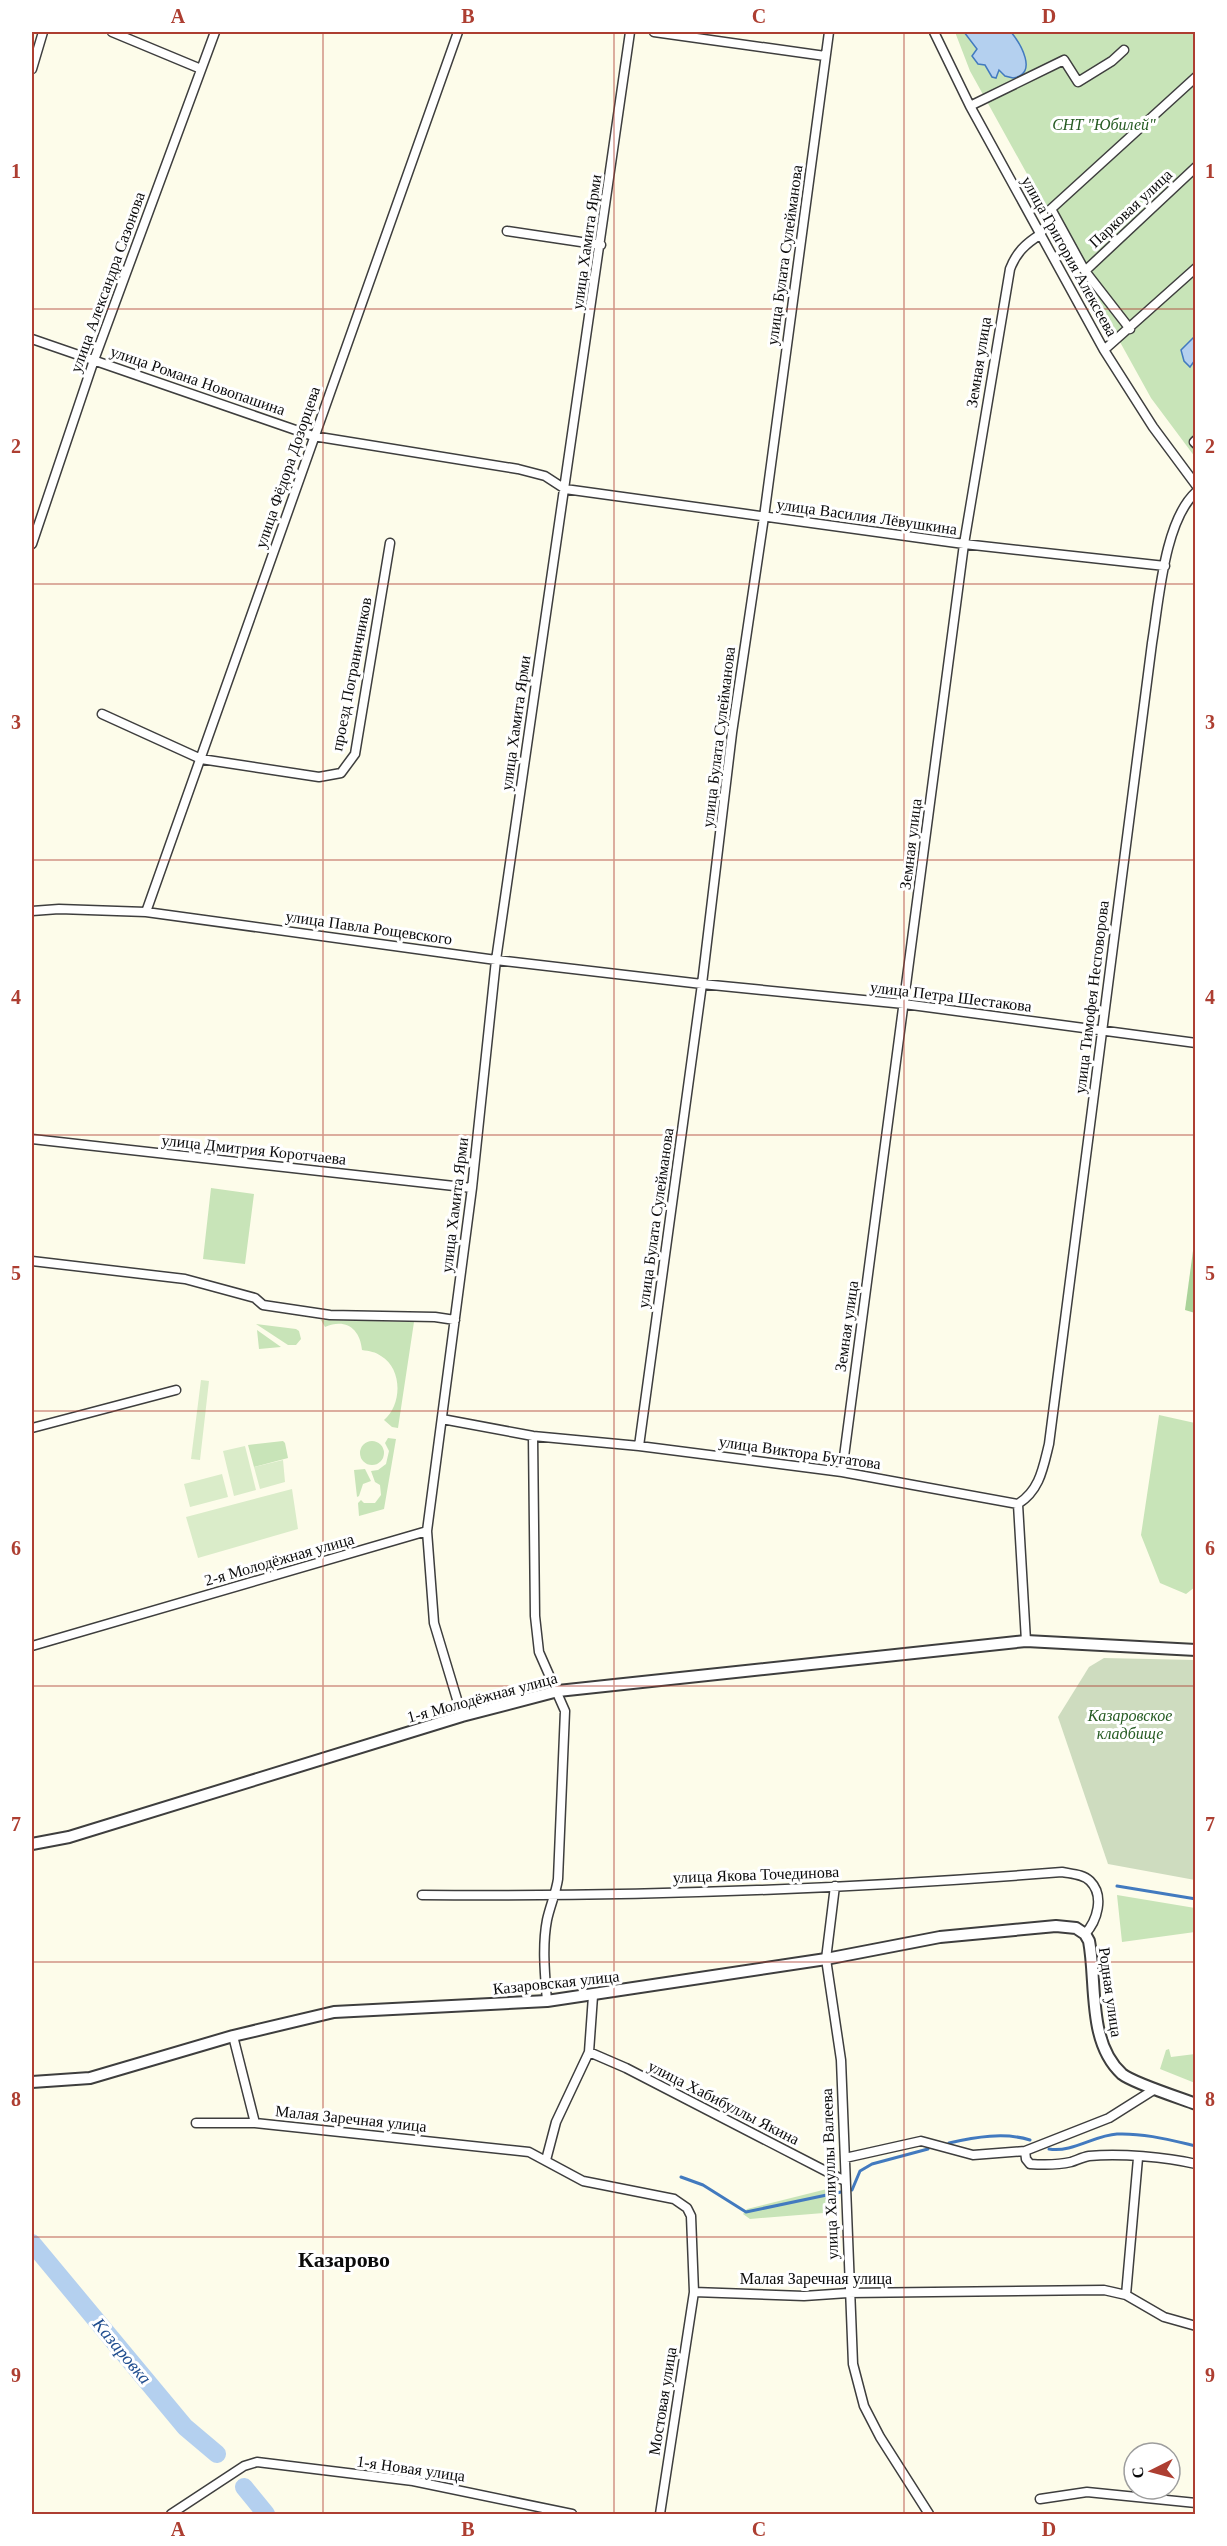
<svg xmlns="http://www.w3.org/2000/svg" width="1227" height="2546" font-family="Georgia,serif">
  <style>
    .green { fill: #c8e4b8 }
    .forest { fill: #aad399 }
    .cemetery { fill: #cedcbf }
    .pitch { fill: #daecc9 }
    .water { fill: #b4d0ef; stroke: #427abf; stroke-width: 1.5 }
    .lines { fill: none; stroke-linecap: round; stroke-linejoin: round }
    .stream { stroke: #427abf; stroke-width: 3 }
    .river { stroke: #b4d0ef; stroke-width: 18 }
    .minor-casing { stroke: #3e3e3e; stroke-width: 11 }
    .tertiary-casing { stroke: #3e3e3e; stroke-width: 14 }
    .minor { stroke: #fff; stroke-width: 8 }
    .tertiary { stroke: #fff; stroke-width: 10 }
    .grid { fill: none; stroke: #ad3e31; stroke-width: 1.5; stroke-opacity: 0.55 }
    .labels { text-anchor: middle; stroke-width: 6; stroke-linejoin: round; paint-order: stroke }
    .park-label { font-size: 16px; font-style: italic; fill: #255b22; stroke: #fff }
    .street-label { font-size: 16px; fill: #0b0b0b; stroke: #fff }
    .water-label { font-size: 18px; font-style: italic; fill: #214e8f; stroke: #fff }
    .district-label { font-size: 22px; font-weight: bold; fill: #0b0b0b; stroke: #fff }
    .neatline { fill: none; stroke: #ad3e31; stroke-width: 2 }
    .grid-label { font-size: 20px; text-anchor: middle; font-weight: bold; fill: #ad3e31 }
  </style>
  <rect width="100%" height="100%" fill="#fdfcea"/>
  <path class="green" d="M955,32h240v425l-44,-59 -181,-327z
    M211,1188l43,6 -9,70 -42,-5z
    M321,1320l93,2 -16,106 -6,-1 -8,-7c18,-15 19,-51 -3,-64 -5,-4 -12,-5 -19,-6 -2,-21 -16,-32 -37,-23z
    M256,1324l40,5 3,2 2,8 -5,6h-8z
    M257,1330l24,17 -22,2z
    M1159,1415l36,8v164l-9,7 -26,-11 -19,-48z
    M388,1438l8,1 -12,70 -25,7 -1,-13 3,-3 3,3h11l6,-8 -1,-10 -5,-3 -4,-11 7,-1 8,-6 3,-13 -4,-8z
    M283,1441l2,2 3,15 -34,9 -6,-22z
    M360 1453a12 12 0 1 1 24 0a12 12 0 1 1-24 0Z
    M365,1469l6,12 -8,3 -4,12 -2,1 -3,-27z
    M1117,1895l78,13v24l-73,10z
    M1169,2049l2,8 24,-3v29l-35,-14 6,-19z
    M835,2187l1,25 -86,7 -7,-5 4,-5z"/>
  <path class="forest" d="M1195,1236l1,77h-1l-10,-3z"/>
  <path class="cemetery" d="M1104,1658l91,2v220l-87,-16 -50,-147 31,-50z"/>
  <path class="pitch" d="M201,1380l8,1 -9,79 -9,-1z
    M245,1446l11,44 -22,6 -11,-45z
    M283,1460l2,22 -25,7 -6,-22z
    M222,1474l6,23 -38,10 -6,-23z
    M292,1489l6,40 -100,29 -12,-41z"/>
  <path class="water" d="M964,32h47c9,11 28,42 2,46l-8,-2 -6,-6 -3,8 -4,-1 -7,-12 -7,-1 -6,-8 5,-7z
    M1195,336v24l-5,7 -6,-6 -3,-11z"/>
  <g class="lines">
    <path class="stream" d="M1117,1886l79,13
      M949,2143c26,-6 56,-11 81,-3
      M1049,2149c23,4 46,-14 68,-15 27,-1 53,6 79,12
      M681,2177l22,8 43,27 95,-20
      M852,2190l8,-19 12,-7 56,-15"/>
    <path class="river" d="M32,2243l153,184 32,27
      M244,2487l22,27"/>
    <g class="minor-casing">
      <path id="minor" d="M112,32l89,37
        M654,32l171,24
        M934,32l36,74 134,244 49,77 43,58
        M32,69l11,-37
        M970,106l94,-46 14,22 34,-21 12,-11
        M507,231l94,14
        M1085,271l111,-104
        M1130,329l-45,-58 -34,-62 145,-132
        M32,339l281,97 205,33 27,7 20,13 399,55 201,22
        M1104,350l92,-82
        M1196,440l-2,2 2,2
        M32,544l62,-184 121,-328
        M102,714l99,45 118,18 22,-4 14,-19 35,-211
        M32,911l27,-2 87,3 350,48 206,24 202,20 292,39
        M146,912l312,-880
        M32,1139l440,49
        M32,1261l153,18 70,19 8,7 67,10 105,2 20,3
        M442,1419l91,17 106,10 203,26 176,32
        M32,1428l144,-38
        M533,1436l2,180 4,36 26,59 -7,168c-2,14 -8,27 -11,41 -5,26 -2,55 0,81
        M639,1446l63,-462 30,-251 32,-216 65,-485
        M842,1472l122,-928 46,-275c6,-16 15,-25 31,-35
        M1018,1504c22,-14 25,-36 31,-60l103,-801c7,-42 12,-122 44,-151
        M1018,1504l8,137
        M32,1646l395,-115
        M462,1716l-28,-93 -7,-92 45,-343 24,-228 134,-928
        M835,1886l-9,73 15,101 12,304 11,42 16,31 49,77
        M422,1895c213,2 428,-6 640,-23 10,2 21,2 28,9 15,15 7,40 -5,53
        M233,2036l22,87
        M589,2052l37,16 219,113
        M196,2123h59l274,29 54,29 91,18 13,9 4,8 3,76 110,4 44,-3 256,-3 22,5 38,22 32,9
        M1025,2151l1,8 4,5c14,1 28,1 41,-2 6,-2 12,-5 18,-6 31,-3 77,1 107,8
        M845,2158l76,-17 52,14 52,-4 84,-33 46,-29
        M546,2160l10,-38 33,-70 4,-56
        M1126,2295l12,-137
        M1040,2499l47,-7 109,11
        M171,2514l73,-48 13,-4 156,19 159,33
        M660,2514l34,-222"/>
    </g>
    <g class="tertiary-casing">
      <path id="tertiary" d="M32,1844l37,-7 393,-121 96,-25 468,-50 170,9
        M32,2082l58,-4 143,-42 101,-24 213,-11 279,-42 114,-22 116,-11 20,2 9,6 4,7c8,42 -2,101 33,133 11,9 58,24 74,30"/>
    </g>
    <use href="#minor" class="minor"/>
    <use href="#tertiary" class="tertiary"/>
  </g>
  <path class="grid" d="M323,32v2482M614,32v2482M904,32v2482M32,309h1164M32,584h1164M32,860h1164M32,1135h1164M32,1411h1164M32,1686h1164M32,1962h1164M32,2237h1164"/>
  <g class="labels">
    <g class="park-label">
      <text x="1104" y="130">СНТ "Юбилей"</text>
      <text x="1130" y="1721">Казаровское<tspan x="1130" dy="18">кладбище</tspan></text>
    </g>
    <g class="street-label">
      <text transform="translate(1130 208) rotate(-43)" y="6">Парковая улица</text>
      <text transform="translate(586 242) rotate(-82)" y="6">улица Хамита Ярми</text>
      <text transform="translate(784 255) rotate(-82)" y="6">улица Булата Сулейманова</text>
      <text transform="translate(1070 256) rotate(61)" y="6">улица Григория Алексеева</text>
      <text transform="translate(107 282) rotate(-70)" y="6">улица Александра Сазонова</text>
      <text transform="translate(978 362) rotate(-81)" y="6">Земная улица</text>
      <text transform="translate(198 380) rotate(19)" y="6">улица Романа Новопашина</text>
      <text transform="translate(287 467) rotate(-71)" y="6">улица Фёдора Дозорцева</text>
      <text transform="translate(867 516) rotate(8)" y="6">улица Василия Лёвушкина</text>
      <text transform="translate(351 674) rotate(-79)" y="6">проезд Пограничников</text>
      <text transform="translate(515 723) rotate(-82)" y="6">улица Хамита Ярми</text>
      <text transform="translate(718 737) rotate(-83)" y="6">улица Булата Сулейманова</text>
      <text transform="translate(910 844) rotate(-83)" y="6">Земная улица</text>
      <text transform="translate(369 927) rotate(8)" y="6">улица Павла Рощевского</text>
      <text transform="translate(951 996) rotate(7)" y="6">улица Петра Шестакова</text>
      <text transform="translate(1091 997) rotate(-83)" y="6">улица Тимофея Несговорова</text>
      <text transform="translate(254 1149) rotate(6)" y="6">улица Дмитрия Коротчаева</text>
      <text transform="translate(454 1205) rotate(-83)" y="6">улица Хамита Ярми</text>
      <text transform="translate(655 1218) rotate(-82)" y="6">улица Булата Сулейманова</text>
      <text transform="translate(846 1326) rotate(-82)" y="6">Земная улица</text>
      <text transform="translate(800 1452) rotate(8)" y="6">улица Виктора Бугатова</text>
      <text transform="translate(279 1559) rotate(-16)" y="6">2-я Молодёжная улица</text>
      <text transform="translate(482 1697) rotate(-15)" y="6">1-я Молодёжная улица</text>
      <text transform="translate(756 1874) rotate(-2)" y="6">улица Якова Точединова</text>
      <text transform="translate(556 1982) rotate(-6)" y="6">Казаровская улица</text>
      <text transform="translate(1111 1992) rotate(82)" y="6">Родная улица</text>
      <text transform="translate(724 2102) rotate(27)" y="6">улица Хабибуллы Якина</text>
      <text transform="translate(351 2118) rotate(6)" y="6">Малая Заречная улица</text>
      <text transform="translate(829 2174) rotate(-92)" y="6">улица Халиуллы Валеева</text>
      <text x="816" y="2284">Малая Заречная улица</text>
      <text transform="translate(662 2401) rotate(-81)" y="6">Мостовая улица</text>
      <text transform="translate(411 2468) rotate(8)" y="6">1-я Новая улица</text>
    </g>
    <g class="water-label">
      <text transform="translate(122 2351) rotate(50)" y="6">Казаровка</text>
    </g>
    <g class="district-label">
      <text x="344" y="2267">Казарово</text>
    </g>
  </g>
  <rect width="1227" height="2546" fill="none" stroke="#ffffff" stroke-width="66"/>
  <g transform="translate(1152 2471) rotate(264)"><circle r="28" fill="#ffffff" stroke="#9d9d9d" stroke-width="1.5"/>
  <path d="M0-4.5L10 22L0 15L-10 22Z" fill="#ad3e31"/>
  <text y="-9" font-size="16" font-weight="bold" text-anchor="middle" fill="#0b0b0b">С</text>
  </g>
  <rect x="33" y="33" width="1161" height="2480" class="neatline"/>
  <g class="grid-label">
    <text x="178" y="23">A</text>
    <text x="468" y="23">B</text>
    <text x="759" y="23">C</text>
    <text x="1049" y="23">D</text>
    <text x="16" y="178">1</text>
    <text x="1210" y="178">1</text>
    <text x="16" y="453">2</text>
    <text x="1210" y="453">2</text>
    <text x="16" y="729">3</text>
    <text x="1210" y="729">3</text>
    <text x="16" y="1004">4</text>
    <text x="1210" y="1004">4</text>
    <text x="16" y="1280">5</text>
    <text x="1210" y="1280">5</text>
    <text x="16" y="1555">6</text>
    <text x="1210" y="1555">6</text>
    <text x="16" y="1831">7</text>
    <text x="1210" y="1831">7</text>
    <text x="16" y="2106">8</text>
    <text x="1210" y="2106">8</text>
    <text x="16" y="2382">9</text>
    <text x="1210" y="2382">9</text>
    <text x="178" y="2536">A</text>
    <text x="468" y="2536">B</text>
    <text x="759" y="2536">C</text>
    <text x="1049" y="2536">D</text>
  </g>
</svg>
